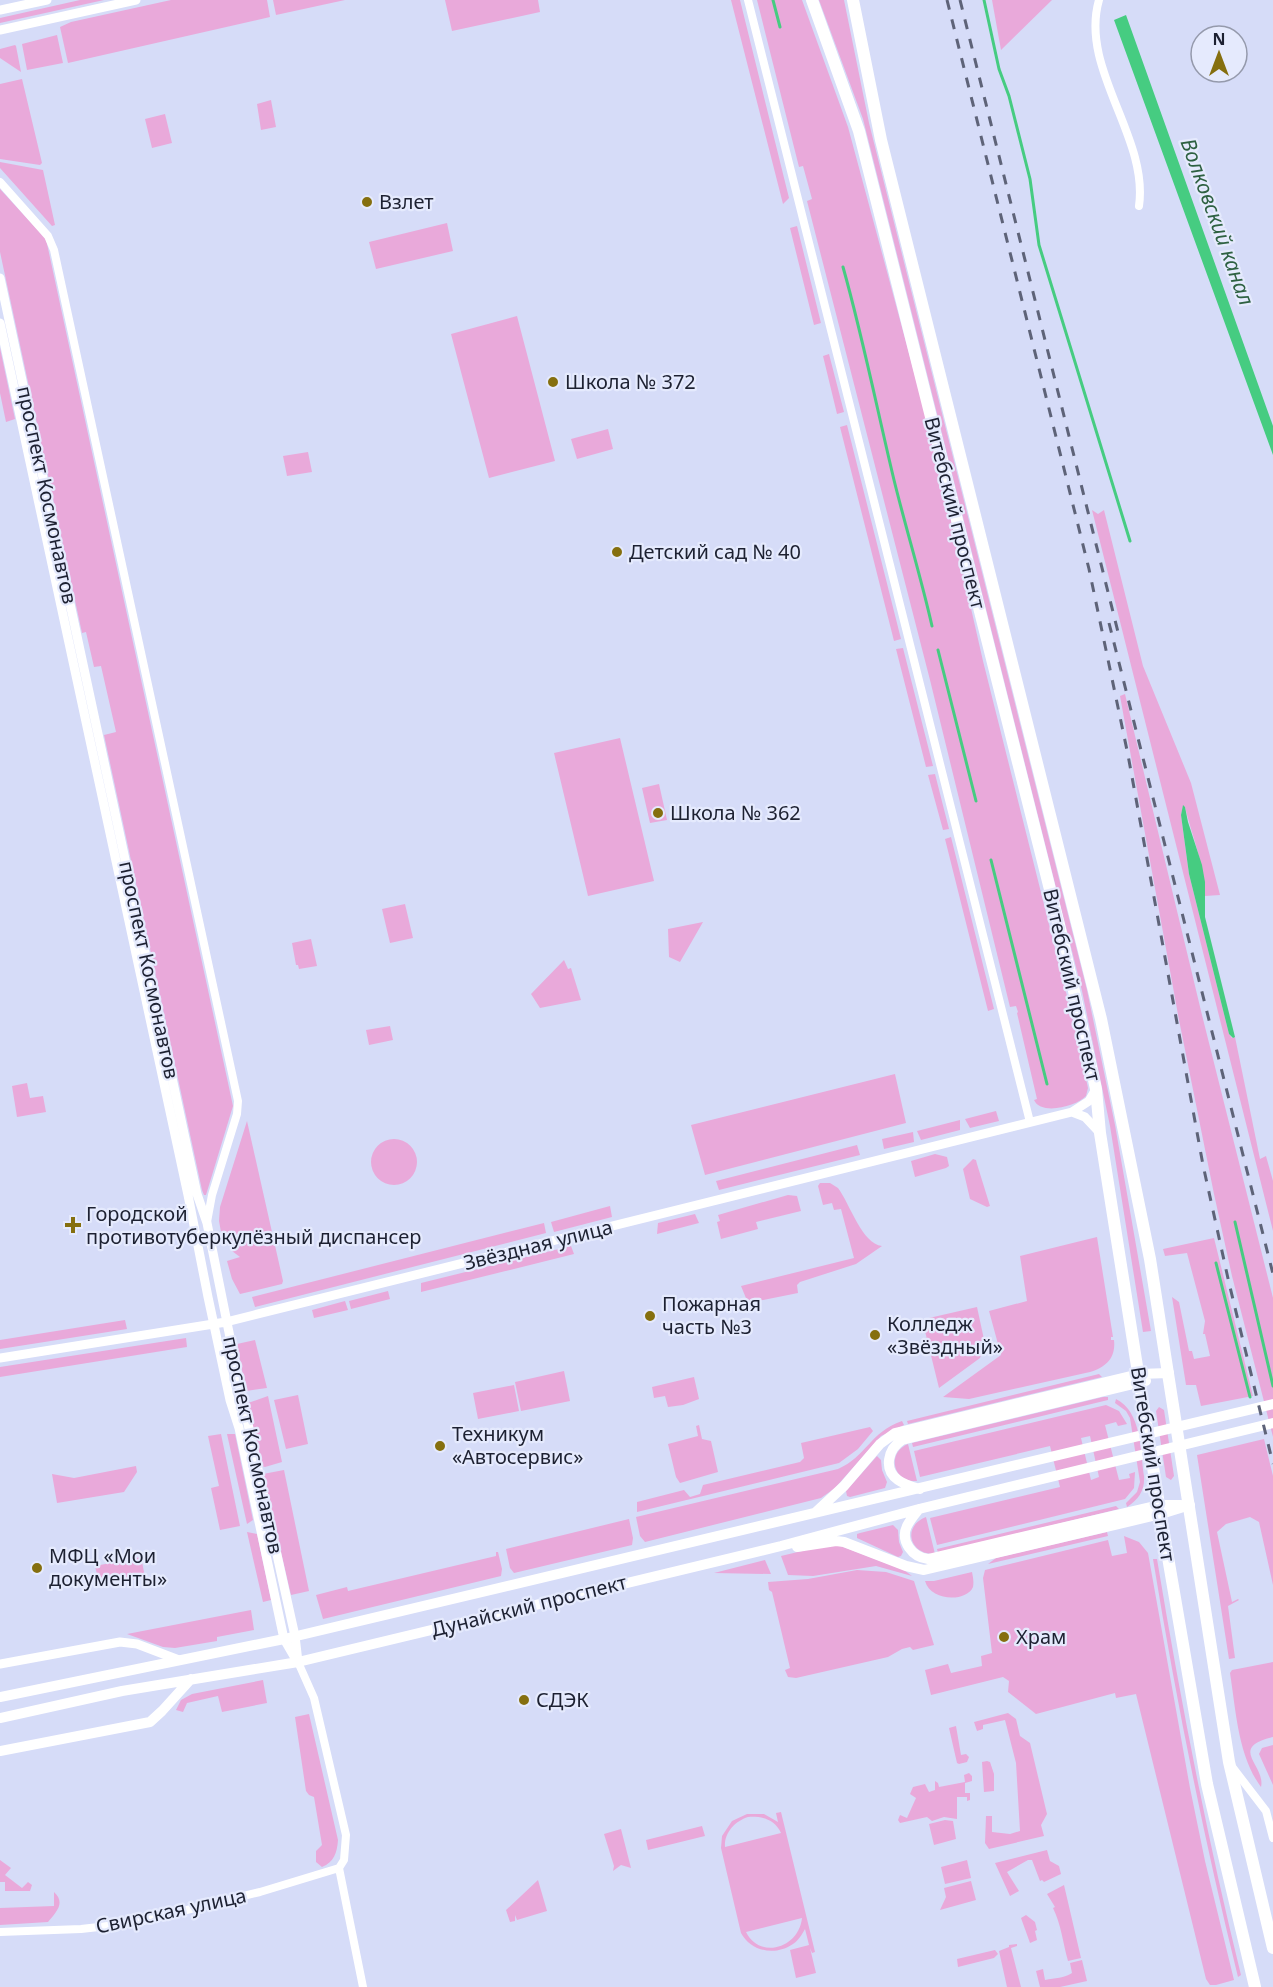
<svg xmlns="http://www.w3.org/2000/svg" width="1273" height="1987" font-family="'Noto Sans',sans-serif">
  <style>
    .green { fill: #e9a9da; fill-rule: evenodd }
    .water { fill: #46cc81 }
    .lines { fill: none; stroke-linecap: round; stroke-linejoin: round }
    .stream { stroke: #46cc81; stroke-width: 3 }
    .minor { stroke: #fff; stroke-width: 8 }
    .tertiary { stroke: #fff; stroke-width: 9 }
    .secondary { stroke: #fff; stroke-width: 10 }
    .primary { stroke: #fff; stroke-width: 12 }
    .rail { stroke: #5e6378; stroke-width: 3; stroke-dasharray: 10 10; stroke-linecap: butt }
    .poi-dot { fill: #856f0f; stroke: #e5eafd; stroke-width: 2 }
    .labels { text-anchor: middle; stroke-width: 4.5; stroke-linejoin: round; paint-order: stroke }
    .poi-label { font-size: 20px; fill: #1d2132; stroke: #e5eafd; text-anchor: start }
    .street-label { font-size: 20px; fill: #1d2132; stroke: #e5eafd }
    .water-label { font-size: 21px; font-style: italic; fill: #2e6142; stroke: #e5eafd }
  </style>
  <rect width="100%" height="100%" fill="#d6dcf8"/>
  <path class="green" d="M80,0h24l-104,23v-5z
    M171,0h96l3,17 -202,46 -8,-36 11,-5z
    M273,0h72l-69,15z
    M445,0h93l2,12 -88,19z
    M731,0h9l49,198 -6,6z
    M757,0h45l46,127 87,323 48,211 92,367 13,60 -2,8c-9,10 -45,20 -52,4l3,-1 -20,-86 1,-1 -2,-6 -6,1 -80,-327 -123,-479 5,-2 -9,-33 -4,1z
    M819,0h25l25,123 218,867 28,135 36,206 -8,1 -33,-206 -28,-135 -219,-872z
    M992,0h60l-51,50z
    M57,35l6,28 -36,7 -5,-26z
    M15,45l1,1 5,26 -21,-14v-9z
    M22,79l20,84 -2,2 -40,-6v-75z
    M271,100l5,27 -15,3 -4,-26z
    M165,114l7,29 -20,5 -7,-29z
    M0,162l43,8 12,55 -3,1 -52,-58z
    M0,189l46,50 187,867 -27,89h-2l-2,-5 -98,-455 12,-3 -15,-66 -7,1 -8,-35 -4,1 -82,-381z
    M447,223l6,28 -77,18 -7,-27z
    M797,226l24,97 -7,2 -24,-97z
    M517,316l38,145 -66,17 -38,-144z
    M0,348l15,71 -9,3 -6,-29z
    M829,354l15,58 -7,2 -14,-58z
    M847,425l54,214 -7,2 -54,-214z
    M608,429l5,20 -36,10 -6,-20z
    M308,452l4,20 -25,4 -4,-20z
    M1092,510l6,4 6,-4 39,156 48,117 29,112 -15,1c0,-30 -13,-60 -20,-89l-2,-1 -2,9 8,59 40,160 3,4 3,-1 25,122 6,-3 7,25v50z
    M903,648l30,118 -7,1 -30,-118z
    M1125,694l77,321 71,283v139l-41,-161 -18,-82 -35,-174 -59,-324z
    M620,738l34,143 -66,15 -34,-143z
    M935,774l14,55 -6,1 -15,-55z
    M659,784l8,36 -17,3 -8,-35z
    M951,837l43,172 -6,2 -43,-172z
    M405,904l8,34 -23,5 -8,-34z
    M703,922l-23,40 -11,-5 -1,-28z
    M311,939l6,27 -18,3 -1,-4h-2l-4,-22z
    M564,960l4,9 3,-1 10,32 -41,8 -9,-14z
    M390,1026l3,14 -24,5 -3,-15z
    M895,1074l11,49 -201,52 -14,-50z
    M27,1083l3,15 13,-2 3,16 -29,5 -5,-31z
    M996,1111l3,10 -29,7 -5,-9z
    M960,1120v10l-39,10 -4,-9z
    M247,1121l36,160 -1,3 -42,10 -8,-15 -5,-18 13,-4 -8,-6 -3,-15 -8,-4 -2,-11 1,-14z
    M913,1132l1,10 -30,7 -2,-10z
    M371 1162a23 23 0 1 1 46 0a23 23 0 1 1-46 0Z
    M857,1145l3,10 -141,35 -3,-9z
    M935,1154l12,3 2,9 -3,2 -31,9 -4,-16z
    M973,1159l3,1 1,4 13,42 -3,1 -17,-8 -7,-30z
    M820,1183h10l8,5c12,16 24,56 44,58l-26,18 -56,18 -3,3 1,8 -50,10 -7,-17 113,-28 -13,-49 -7,1 -2,-7 -9,2 -5,-19z
    M788,1195l9,1 4,15 -45,11 2,7 -37,10 -4,-17 3,-1 -2,-6z
    M610,1206l2,11 -58,15 -3,-10z
    M695,1214l4,9 -42,11 1,-11z
    M544,1223l2,10 -291,74 -3,-10z
    M1097,1237l16,100h-2v3h3c2,18 -8,27 -24,32l-121,27 -26,-2 58,-42 -12,-44 38,-10 -7,-45z
    M1214,1238l39,158 -52,10 -5,-21h-10l-14,-88 7,5 10,49h3l2,8 16,-3 -5,-22h-2l2,-13 -18,-68 -22,3 -2,-7z
    M571,1246l3,8 -153,38v-9z
    M388,1291l2,8 -39,10 -2,-8z
    M345,1301l3,9 -34,8 -2,-8z
    M977,1307l8,37 -5,14 -41,30 -15,-61 5,-9z
    M125,1320l2,9 -127,20v-9z
    M186,1338l1,9 -187,30v-10z
    M255,1340l12,48 -21,3 -9,-47z
    M564,1371l6,30 -49,10 -6,-29z
    M1099,1374l3,3 -194,47 -1,-3z
    M694,1377l5,22 -16,6 -15,2 -3,-11 -11,2 -2,-11z
    M514,1385l5,26 -41,8 -5,-26z
    M298,1395l10,49 -22,5 -12,-49z
    M268,1396l14,66 -17,5 -3,-1 -14,-63z
    M1103,1397h5v3l-195,47 -1,-4z
    M1116,1399c26,13 24,51 28,77 1,14 -5,23 -17,31l-1,-4 11,-11 3,-10 -10,-64 -4,-7 -11,-8z
    M1106,1405l13,6 8,13 -9,2 -2,-4 -11,3 14,55 11,-2 -1,-4 6,-2 -1,16 -9,11 -188,46 -7,-27 130,-31 -10,-41 -130,31 -6,-26zM1090,1436l9,41 -8,3 -10,-42z
    M1159,1407l5,3 10,66 -3,4 -5,-3 -10,-66z
    M902,1421l2,4 -23,11 -46,52 -14,10 -176,44 -5,-6 -4,-19 202,-48c28,-12 32,-37 64,-48z
    M699,1425l3,14 9,2 7,31 -38,11 -4,-6 -8,-33 30,-8 -2,-10z
    M870,1427l3,4 -15,18 -19,14 -202,49v-10l47,-12 6,7 10,-3 3,-9 97,-23 4,-4 -3,-15z
    M221,1434l19,92 -20,4 -9,-42 8,-2 -11,-50z
    M227,1434h8l18,86 -6,4z
    M1264,1439l9,37v109l-14,-63 -9,-5 -24,7 -9,8 15,70 6,-3 1,1 -11,6 7,52 -6,1 -32,-204z
    M908,1444l9,37c-24,2 -31,-28 -9,-37z
    M877,1456l4,4 1,10 5,12 -2,6 -35,9 -3,-1 -1,-5z
    M136,1466l1,6 -13,20 -67,11 -5,-29 22,4z
    M284,1470l25,121 -18,4 -28,-121z
    M1116,1506l3,3 -181,44 -1,-4z
    M926,1517l9,37c-26,1 -33,-28 -9,-37z
    M629,1519l4,19 -1,7 -118,28 -4,-5 -4,-19z
    M893,1525l5,5 1,12 4,10 -2,4 -3,1 -41,-19v-4l3,-1z
    M247,1532l10,2 14,66 -8,2z
    M1107,1532l1,4 -120,28 8,-6z
    M1124,1536l15,6 9,11 42,235 15,73 29,119 -18,5h-6l-4,-6 -70,-285 -20,4 -1,-5 -79,21 -28,-22 1,-11 -6,-4 -72,18 -6,-25 23,-6 3,9 31,-7 -1,-10 11,-3 -9,-75 2,-8 123,-30 4,16 15,-3z
    M827,1545h11l66,25 8,6 -36,-10 -63,10 -25,-1 -7,-19z
    M496,1552h2l4,17 -1,7 -178,43 -7,-24 31,-8 1,4 148,-35z
    M141,1557l4,20 -45,10 -5,-21z
    M1153,1559h4c23,139 50,278 84,416l-3,2c-34,-138 -62,-277 -85,-418z
    M765,1560l6,14 -57,-1z
    M857,1570l29,2 28,9 20,64 -21,5 -3,-3 -8,2 -14,8 -92,21 -8,-1 -3,-7 5,-2 -18,-76 -3,-2 -1,-8 40,-3z
    M972,1572c1,5 2,10 1,15 -6,15 -42,15 -48,-6h9z
    M251,1610l3,20 -37,7v4l-42,7 -12,-1 -36,-13z
    M1273,1662v75c-46,11 -7,28 -12,50 -23,-31 -25,-76 -31,-114l2,-3z
    M263,1680l4,23 -45,9 -4,-16 -31,7 -4,9 -7,-2 5,-10 11,-6z
    M1008,1713l8,6 4,17 10,7 17,71 -6,11 3,11 -55,13 -4,-6 1,-27h6v16l18,2 10,-3 -4,-68 -11,-43 -22,5v4l-6,2 -3,-9z
    M309,1714l29,126c-1,13 -4,22 -16,27l-6,-5v-11l6,-6 -8,-48 -5,-2 -3,-4 -11,-74z
    M956,1726l5,29 5,-1 3,3 -2,5 -8,2 -2,-1 -8,-35z
    M1273,1745v40l-14,-31 3,-6z
    M987,1761l3,1 4,12v17l-10,1 -2,-30z
    M969,1773l3,3v5l-7,2v10h5v7l-3,1v-4h-10v22l-13,-2 -12,4 -5,-4 -27,6 -2,-3 2,-5 7,3 9,-20 -6,-4 3,-7 12,-3 4,8 6,-2v-9l3,2 1,4 26,-5 -1,-7z
    M781,1812l34,140 -3,1 -2,-5 6,25 -20,5 -6,-28 19,-5 -4,-16c-3,5 -6,11 -12,15 -17,12 -42,8 -52,-11l-20,-85 1,-12 10,-15 15,-7h17l14,8 -2,-9zM748,1817c15,-1 27,3 33,16l-56,14c-1,-14 10,-26 23,-30zM802,1918c-3,30 -42,42 -56,14z
    M945,1820l8,1 3,18 -22,6 -5,-21z
    M702,1826l3,10 -57,14 -2,-10z
    M621,1829l10,39 -10,-3 -8,6 1,-5 -10,-32z
    M1047,1850l3,11 9,5 2,8 -17,8 -2,-2 -2,1 -8,-21h-4l-21,12 12,19 -9,5 -15,-33z
    M0,1860l11,8 -6,7 17,13 6,-6 4,3 -2,6h-25v-9h-5z
    M967,1860l4,18 -26,6 -4,-17z
    M538,1880l9,31 -30,9 -2,-5v6l-5,1 -4,-12z
    M971,1881l5,19 -36,10 6,-13 -2,-9z
    M1064,1885l17,73 -13,3c-5,-18 -7,-37 -15,-53l2,-1 -8,-13z
    M54,1892c12,11 2,20 -6,30l-48,3v-17l54,-2z
    M1026,1915l9,7 2,8 -2,1 2,9 -7,3 -9,-25z
    M1017,1944v2l-6,2 10,39h-14l-8,-36 10,-4v-2z
    M995,1950l3,4 -4,4 -36,9 -1,-8z
    M1082,1960l5,21 -27,6h-20l-4,-16 7,-2 2,11c10,-2 19,-2 27,-7l-2,-10z"/>
  <path class="water" d="M1126,15l147,411v29l-159,-435z
    M1183,805l2,2 3,15 14,43 3,17v35l30,120 -2,1 -4,-4 -40,-160 -8,-59z"/>
  <g class="lines">
    <path class="stream" d="M773,0l7,27
      M984,0l15,69 10,27 21,83 9,66 91,296
      M843,267c20,71 34,142 51,213 12,49 27,97 38,146
      M938,650l38,151
      M991,860l56,224
      M1235,1222l38,164
      M1216,1263l34,134"/>
    <path class="minor" d="M748,0l282,1122
      M1099,0c-20,69 50,137 40,206
      M0,182l48,54 6,14 184,851 -1,13 -25,81 -5,27
      M298,1662l16,36 32,137 -2,25 -5,8 24,119
      M1233,1768l33,43 7,27
      M0,1932l81,-3 53,-6 126,-31 79,-24"/>
    <path class="tertiary" d="M0,10l47,-10
      M0,30l136,-30
      M0,278l197,916 10,29 35,174 53,239 3,26
      M0,323l188,872 20,102 22,103 9,28 45,211 11,19
      M1072,1112l13,5 15,16
      M0,1358l226,-36 28,-7 818,-203 17,-11 7,-12
      M0,1664l120,-22 17,2 42,16"/>
    <path class="secondary" d="M920,1489c-7,-2 -15,-4 -22,-9 -15,-11 -10,-31 4,-40l244,-59
      M919,1509c-4,5 -9,11 -12,17 -7,15 5,31 21,33l231,-54h22
      M816,1512l28,-26 36,-42 15,-11 244,-59 30,-1
      M797,1547l39,-6 8,1 62,24 18,4 237,-56 29,-9
      M0,1697l284,-58 989,-235
      M0,1718l122,-27 176,-29 483,-116 138,-37 354,-86
      M0,1751l150,-29 12,-11 29,-32"/>
    <path class="primary" d="M812,0l47,131 202,802 35,156 4,44 59,372 48,279 48,203
      M853,0l28,140 220,879 49,240 79,503 44,186"/>
    <path class="rail" d="M947,0l142,569 39,186 75,410 26,118 44,181
      M960,0l158,632
      M1109,623l164,651"/>
  </g>
  <g class="poi-dot">
    <circle cx="367" cy="202" r="6"/>
    <circle cx="553" cy="382" r="6"/>
    <circle cx="617" cy="552" r="6"/>
    <circle cx="658" cy="813" r="6"/>
    <path d="M70 1216h6v6h6v6h-6v6h-6v-6h-6v-6h6z"/>
    <circle cx="650" cy="1316" r="6"/>
    <circle cx="875" cy="1335" r="6"/>
    <circle cx="440" cy="1446" r="6"/>
    <circle cx="37" cy="1568" r="6"/>
    <circle cx="1004" cy="1637" r="6"/>
    <circle cx="524" cy="1700" r="6"/>
  </g>
  <g class="labels">
    <g class="poi-label">
      <text x="379" y="209">Взлет</text>
      <text x="565" y="389">Школа № 372</text>
      <text x="629" y="559">Детский сад № 40</text>
      <text x="670" y="820">Школа № 362</text>
      <text x="86" y="1221">Городской<tspan x="86" dy="23">противотуберкулёзный диспансер</tspan></text>
      <text x="662" y="1311">Пожарная<tspan x="662" dy="23">часть №3</tspan></text>
      <text x="887" y="1331">Колледж<tspan x="887" dy="23">«Звёздный»</tspan></text>
      <text x="452" y="1441">Техникум<tspan x="452" dy="23">«Автосервис»</tspan></text>
      <text x="49" y="1563">МФЦ «Мои<tspan x="49" dy="23">документы»</tspan></text>
      <text x="1016" y="1644">Храм</text>
      <text x="536" y="1707">СДЭК</text>
    </g>
    <g class="street-label">
      <text transform="translate(47 495) rotate(78)" y="7">проспект Космонавтов</text>
      <text transform="translate(955 513) rotate(76)" y="7">Витебский проспект</text>
      <text transform="translate(149 970) rotate(78)" y="7">проспект Космонавтов</text>
      <text transform="translate(1072 985) rotate(77)" y="7">Витебский проспект</text>
      <text transform="translate(538 1245) rotate(-14)" y="7">Звёздная улица</text>
      <text transform="translate(253 1445) rotate(78)" y="7">проспект Космонавтов</text>
      <text transform="translate(1153 1464) rotate(81)" y="7">Витебский проспект</text>
      <text transform="translate(529 1606) rotate(-14)" y="7">Дунайский проспект</text>
      <text transform="translate(171 1911) rotate(-12)" y="7">Свирская улица</text>
    </g>
    <g class="water-label">
      <text transform="translate(1217 222) rotate(70)" y="7">Волковский канал</text>
    </g>
  </g>
  <g transform="translate(1219 54)"><circle r="28" fill="#e5eafd" stroke="#959aac" stroke-width="1.5"/>
  <path d="M0-4.5L10 22L0 15L-10 22Z" fill="#856f0f"/>
  <text y="-9" font-size="16" font-weight="bold" text-anchor="middle" fill="#1d2132">N</text>
  </g>
</svg>
